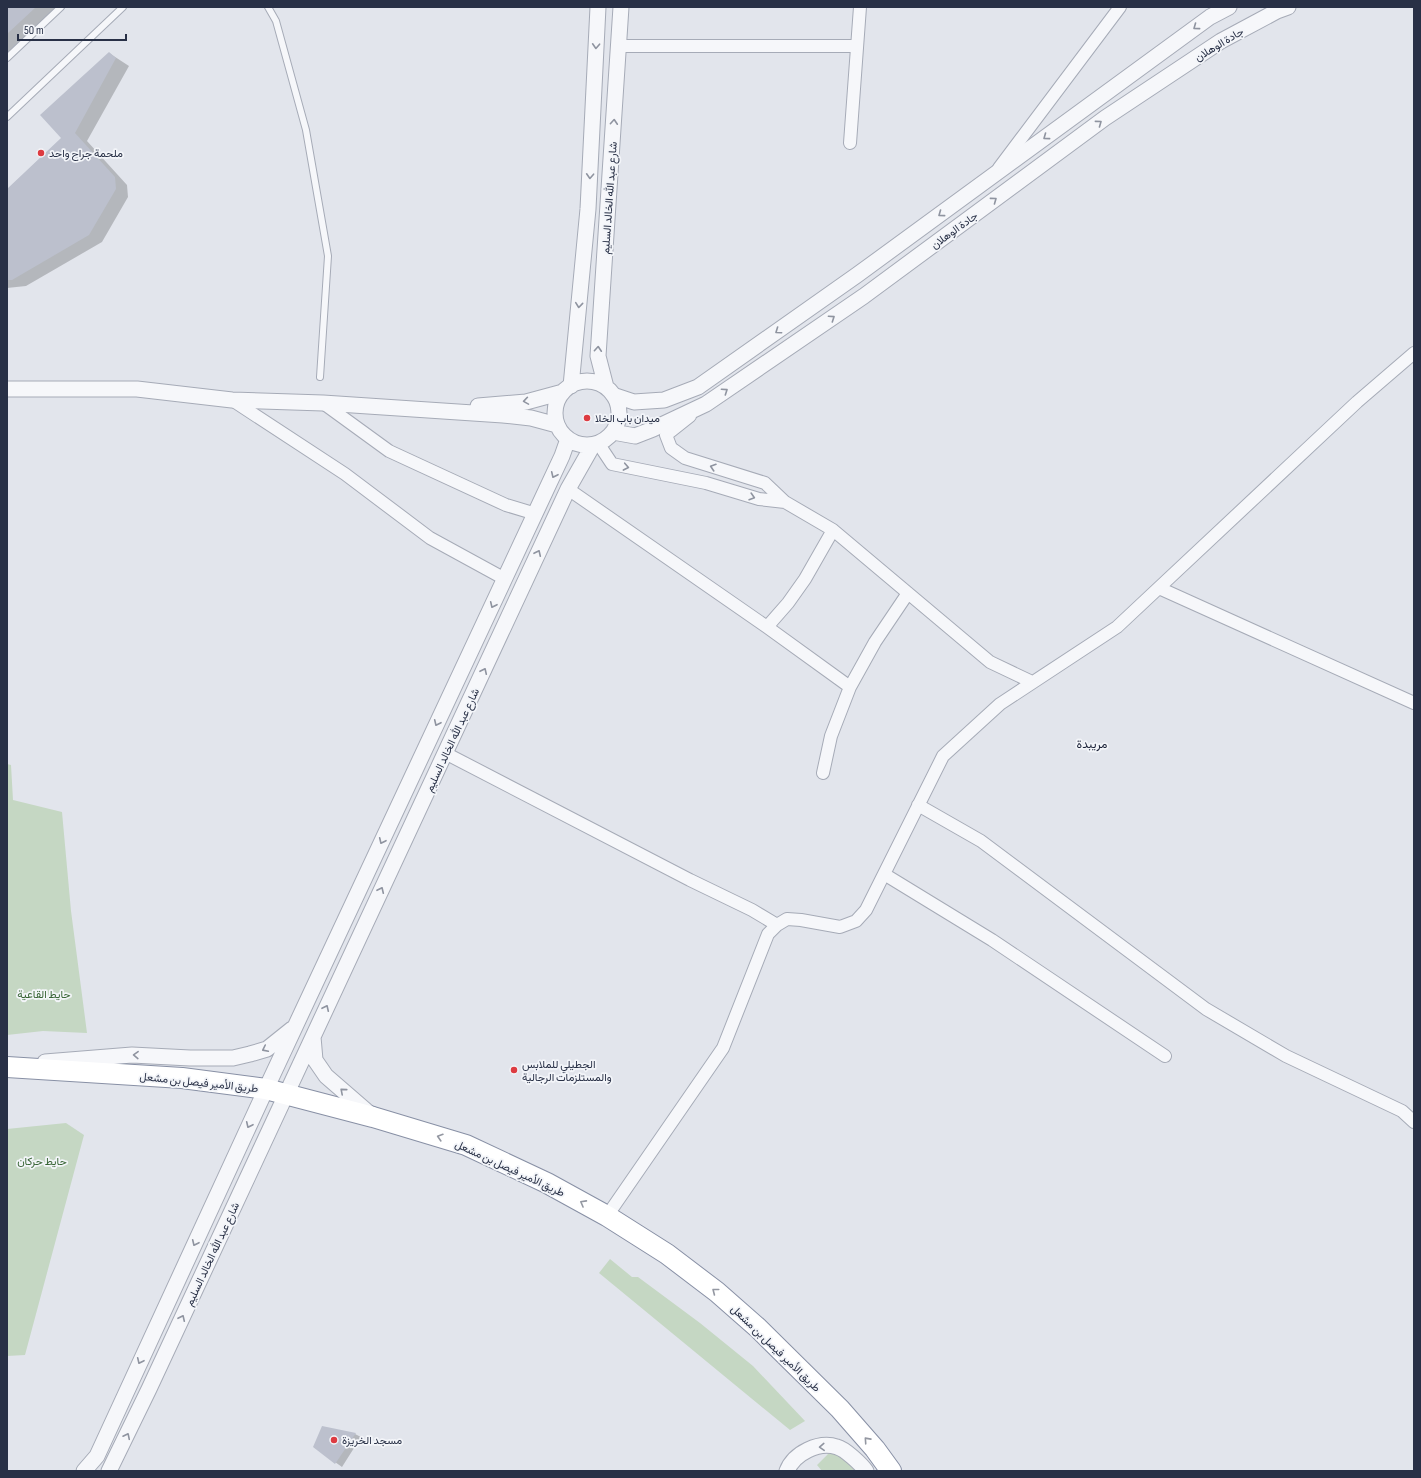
<svg xmlns="http://www.w3.org/2000/svg" width="1421" height="1478" font-family="'Sofia Sans Condensed',Vazirmatn,sans-serif">
  <style>
    .green { fill: #c5d7c3 }
    .shadow { fill: #0003 }
    .building { fill: #bcc0cd }
    .lines { fill: none; stroke-linecap: round; stroke-linejoin: round }
    .service-casing { stroke: #a6abb7; stroke-width: 8 }
    .minor-casing { stroke: #a6abb7; stroke-width: 14 }
    .tertiary-casing { stroke: #a6abb7; stroke-width: 17 }
    .trunk-casing { stroke: #8890a5; stroke-width: 22 }
    .service { stroke: #f6f7fa; stroke-width: 6 }
    .minor { stroke: #f6f7fa; stroke-width: 12 }
    .tertiary { stroke: #f6f7fa; stroke-width: 15 }
    .trunk { stroke: #fff; stroke-width: 20 }
    .oneway { stroke: #8f94a0 }
    .oneway2 { stroke: #9498a2 }
    .poi-dot { fill: #dd3b41; stroke: #f3f5f9; stroke-width: 1.5 }
    .labels { text-anchor: middle; stroke-width: 3.5; stroke-linejoin: round; paint-order: stroke }
    .street-label { font-size: 11px; fill: #283046; stroke: #f3f5f9 }
    .poi-label { font-size: 11px; fill: #283046; stroke: #f3f5f9; text-anchor: start }
    .park-label { font-size: 11px; fill: #376434; stroke: #f3f5f9 }
    .neighbourhood-label { font-size: 12px; fill: #1a2137; stroke: #f3f5f9 }
  </style>
  <rect width="100%" height="100%" fill="#e2e5ec"/>
  <path class="green" d="M7,764l4,1 2,35 49,12 9,99 16,122 -44,-2 -36,4z
    M66,1123l18,12 -59,220 -18,1v-227z
    M610,1259l22,18h6l62,46 53,43 52,55 -15,9 -191,-157z
    M840,1453l16,18h-34l-5,-6 11,-11z"/>
  <path class="shadow" d="M7,7h49l-49,46z
    M109,53l20,13 -42,75 40,44 1,12 -26,45 -76,44 -19,2v-98l55,-52z
    M355,1434l6,3 -19,30 -28,-20z"/>
  <path class="building" d="M7,7h29l-29,27z
    M109,52l7,6 -41,75 40,44 1,12 -27,46 -77,45h-5v-91l54,-51 -21,-23z
    M322,1426l34,7 -21,31 -22,-17z"/>
  <g class="lines">
    <g class="service-casing">
      <path id="service" d="M268,7l8,14 30,109 22,126 -8,121
        M7,58l54,-51
        M7,117l116,-110"/>
    </g>
    <g class="minor-casing">
      <path id="minor" d="M619,46h238
        M850,143l10,-136
        M999,168l121,-161
        M232,400l113,74 85,64 75,41
        M323,403l66,48 117,54 30,9
        M690,416l-24,19 5,13 14,10 80,25 20,19 48,28 157,132 42,20
        M598,443l14,21 94,19 53,16 26,3
        M568,489l199,138 83,60
        M1159,588l255,115
        M767,627l21,-24 17,-24 28,-49
        M445,753l245,127 62,30 25,15
        M823,773l8,-37 19,-49 25,-45 33,-49
        M918,805l63,36 225,168 80,47 116,55 12,11
        M884,874l108,66 173,116
        M607,1216l116,-168 45,-114 9,-9 10,-6 14,1 39,7 16,-6 10,-11 77,-154 57,-52 117,-77 240,-225 57,-49"/>
    </g>
    <g class="tertiary-casing">
      <path id="tertiary" d="M555 413a32 32 0 1 1 64 0a32 32 0 1 1-64 0Z
        M571,386l17,-177 10,-202
        M606,387l-8,-31 23,-349
        M7,389h130l95,11 91,3 180,12 28,3 26,7
        M613,395l21,7 30,-2 34,-13 159,-112 353,-258 19,-10
        M478,406l48,-4 37,-10
        M613,432l22,4 18,-7 53,-25 158,-108 241,-178 116,-77 56,-30 11,-4
        M313,1037l2,23 11,16 45,39
        M45,1062l87,-7 58,3h43l17,-4 17,-5 25,-20
        M84,1471l13,-15 169,-367 296,-633 6,-17
        M109,1471l40,-82 419,-900 25,-44
        M787,1471c7,-18 32,-30 50,-24 8,2 24,17 29,24"/>
    </g>
    <g class="trunk-casing">
      <path id="trunk" d="M7,1067l175,11 84,11 107,28 93,28 81,38 60,33 60,38 50,38 41,36 82,81 35,40 16,22"/>
    </g>
    <use href="#service" class="service"/>
    <use href="#minor" class="minor"/>
    <use href="#tertiary" class="tertiary"/>
    <use href="#trunk" class="trunk"/>
  </g>
  <defs><path id="oneway-chevron" d="M-2-3.5L2.5 0L-2 3.5" fill="none" stroke-width="1.6" stroke-linecap="round" stroke-linejoin="round"/></defs>
  <g class="oneway">
    <use href="#oneway-chevron" transform="translate(1196 27) rotate(144)"/>
    <use href="#oneway-chevron" transform="translate(596 46) rotate(93)"/>
    <use href="#oneway-chevron" transform="translate(614 122) rotate(-86)"/>
    <use href="#oneway-chevron" transform="translate(1099 123) rotate(-36)"/>
    <use href="#oneway-chevron" transform="translate(1046 137) rotate(144)"/>
    <use href="#oneway-chevron" transform="translate(590 176) rotate(93)"/>
    <use href="#oneway-chevron" transform="translate(994 200) rotate(-36)"/>
    <use href="#oneway-chevron" transform="translate(941 214) rotate(144)"/>
    <use href="#oneway-chevron" transform="translate(579 305) rotate(96)"/>
    <use href="#oneway-chevron" transform="translate(832 318) rotate(-34)"/>
    <use href="#oneway-chevron" transform="translate(778 331) rotate(145)"/>
    <use href="#oneway-chevron" transform="translate(598 349) rotate(-86)"/>
    <use href="#oneway-chevron" transform="translate(725 391) rotate(-34)"/>
    <use href="#oneway-chevron" transform="translate(526 401) rotate(171)"/>
    <use href="#oneway-chevron" transform="translate(626 467) rotate(11)"/>
    <use href="#oneway-chevron" transform="translate(713 467) rotate(-162)"/>
    <use href="#oneway-chevron" transform="translate(554 475) rotate(115)"/>
    <use href="#oneway-chevron" transform="translate(752 497) rotate(17)"/>
    <use href="#oneway-chevron" transform="translate(538 553) rotate(-65)"/>
    <use href="#oneway-chevron" transform="translate(493 605) rotate(115)"/>
    <use href="#oneway-chevron" transform="translate(484 671) rotate(-65)"/>
    <use href="#oneway-chevron" transform="translate(437 723) rotate(115)"/>
    <use href="#oneway-chevron" transform="translate(382 841) rotate(115)"/>
    <use href="#oneway-chevron" transform="translate(381 890) rotate(-65)"/>
    <use href="#oneway-chevron" transform="translate(326 1008) rotate(-65)"/>
    <use href="#oneway-chevron" transform="translate(265 1049) rotate(154)"/>
    <use href="#oneway-chevron" transform="translate(136 1055) rotate(-178)"/>
    <use href="#oneway-chevron" transform="translate(343 1091) rotate(-139)"/>
    <use href="#oneway-chevron" transform="translate(249 1125) rotate(115)"/>
    <use href="#oneway-chevron" transform="translate(195 1243) rotate(115)"/>
    <use href="#oneway-chevron" transform="translate(182 1318) rotate(-65)"/>
    <use href="#oneway-chevron" transform="translate(140 1361) rotate(115)"/>
    <use href="#oneway-chevron" transform="translate(127 1436) rotate(-64)"/>
    <use href="#oneway-chevron" transform="translate(822 1447) rotate(177)"/>
  </g>
  <g class="oneway2">
    <use href="#oneway-chevron" transform="translate(440 1137) rotate(-163)"/>
    <use href="#oneway-chevron" transform="translate(583 1203) rotate(-151)"/>
    <use href="#oneway-chevron" transform="translate(715 1291) rotate(-142)"/>
    <use href="#oneway-chevron" transform="translate(867 1440) rotate(-132)"/>
  </g>
  <g class="poi-dot">
    <circle cx="41" cy="153" r="4"/>
    <circle cx="587" cy="418" r="4"/>
    <circle cx="514" cy="1070" r="4"/>
    <circle cx="334" cy="1440" r="4"/>
  </g>
  <g class="labels">
    <g class="street-label">
      <text transform="translate(1219 44) rotate(-31)" y="4">جادة الوهلان</text>
      <text transform="translate(609 198) rotate(-86)" y="4">شارع عبد الله الخالد السليم</text>
      <text transform="translate(954 230) rotate(-36)" y="4">جادة الوهلان</text>
      <text transform="translate(452 740) rotate(-65)" y="4">شارع عبد الله الخالد السليم</text>
      <text transform="translate(199 1082) rotate(6)" y="4">طريق الأمير فيصل بن مشعل</text>
      <text transform="translate(510 1168) rotate(25)" y="4">طريق الأمير فيصل بن مشعل</text>
      <text transform="translate(212 1254) rotate(-65)" y="4">شارع عبد الله الخالد السليم</text>
      <text transform="translate(776 1348) rotate(44)" y="4">طريق الأمير فيصل بن مشعل</text>
    </g>
    <g class="poi-label">
      <text x="49" y="157">ملحمة جراح واحد</text>
      <text x="595" y="422">ميدان باب الخلا</text>
      <text x="522" y="1068">الجطيلي للملابس<tspan x="522" dy="13">والمستلزمات الرجالية</tspan></text>
      <text x="342" y="1444">مسجد الخريزة</text>
    </g>
    <g class="park-label">
      <text x="44" y="998">حايط القاعية</text>
      <text x="42" y="1165">حايط حركان</text>
    </g>
    <g class="neighbourhood-label">
      <text x="1092" y="748">مريبدة</text>
    </g>
  </g>
  <rect width="1421" height="1478" fill="none" stroke="#283046" stroke-width="16"/>
  <path d="M18 34v6h108v-6" fill="none" stroke="#283046" stroke-width="2"/>
  <text x="24" y="34" font-size="12" fill="#283046" stroke="#f3f5f9" stroke-width="3" paint-order="stroke">50 m</text>
</svg>
